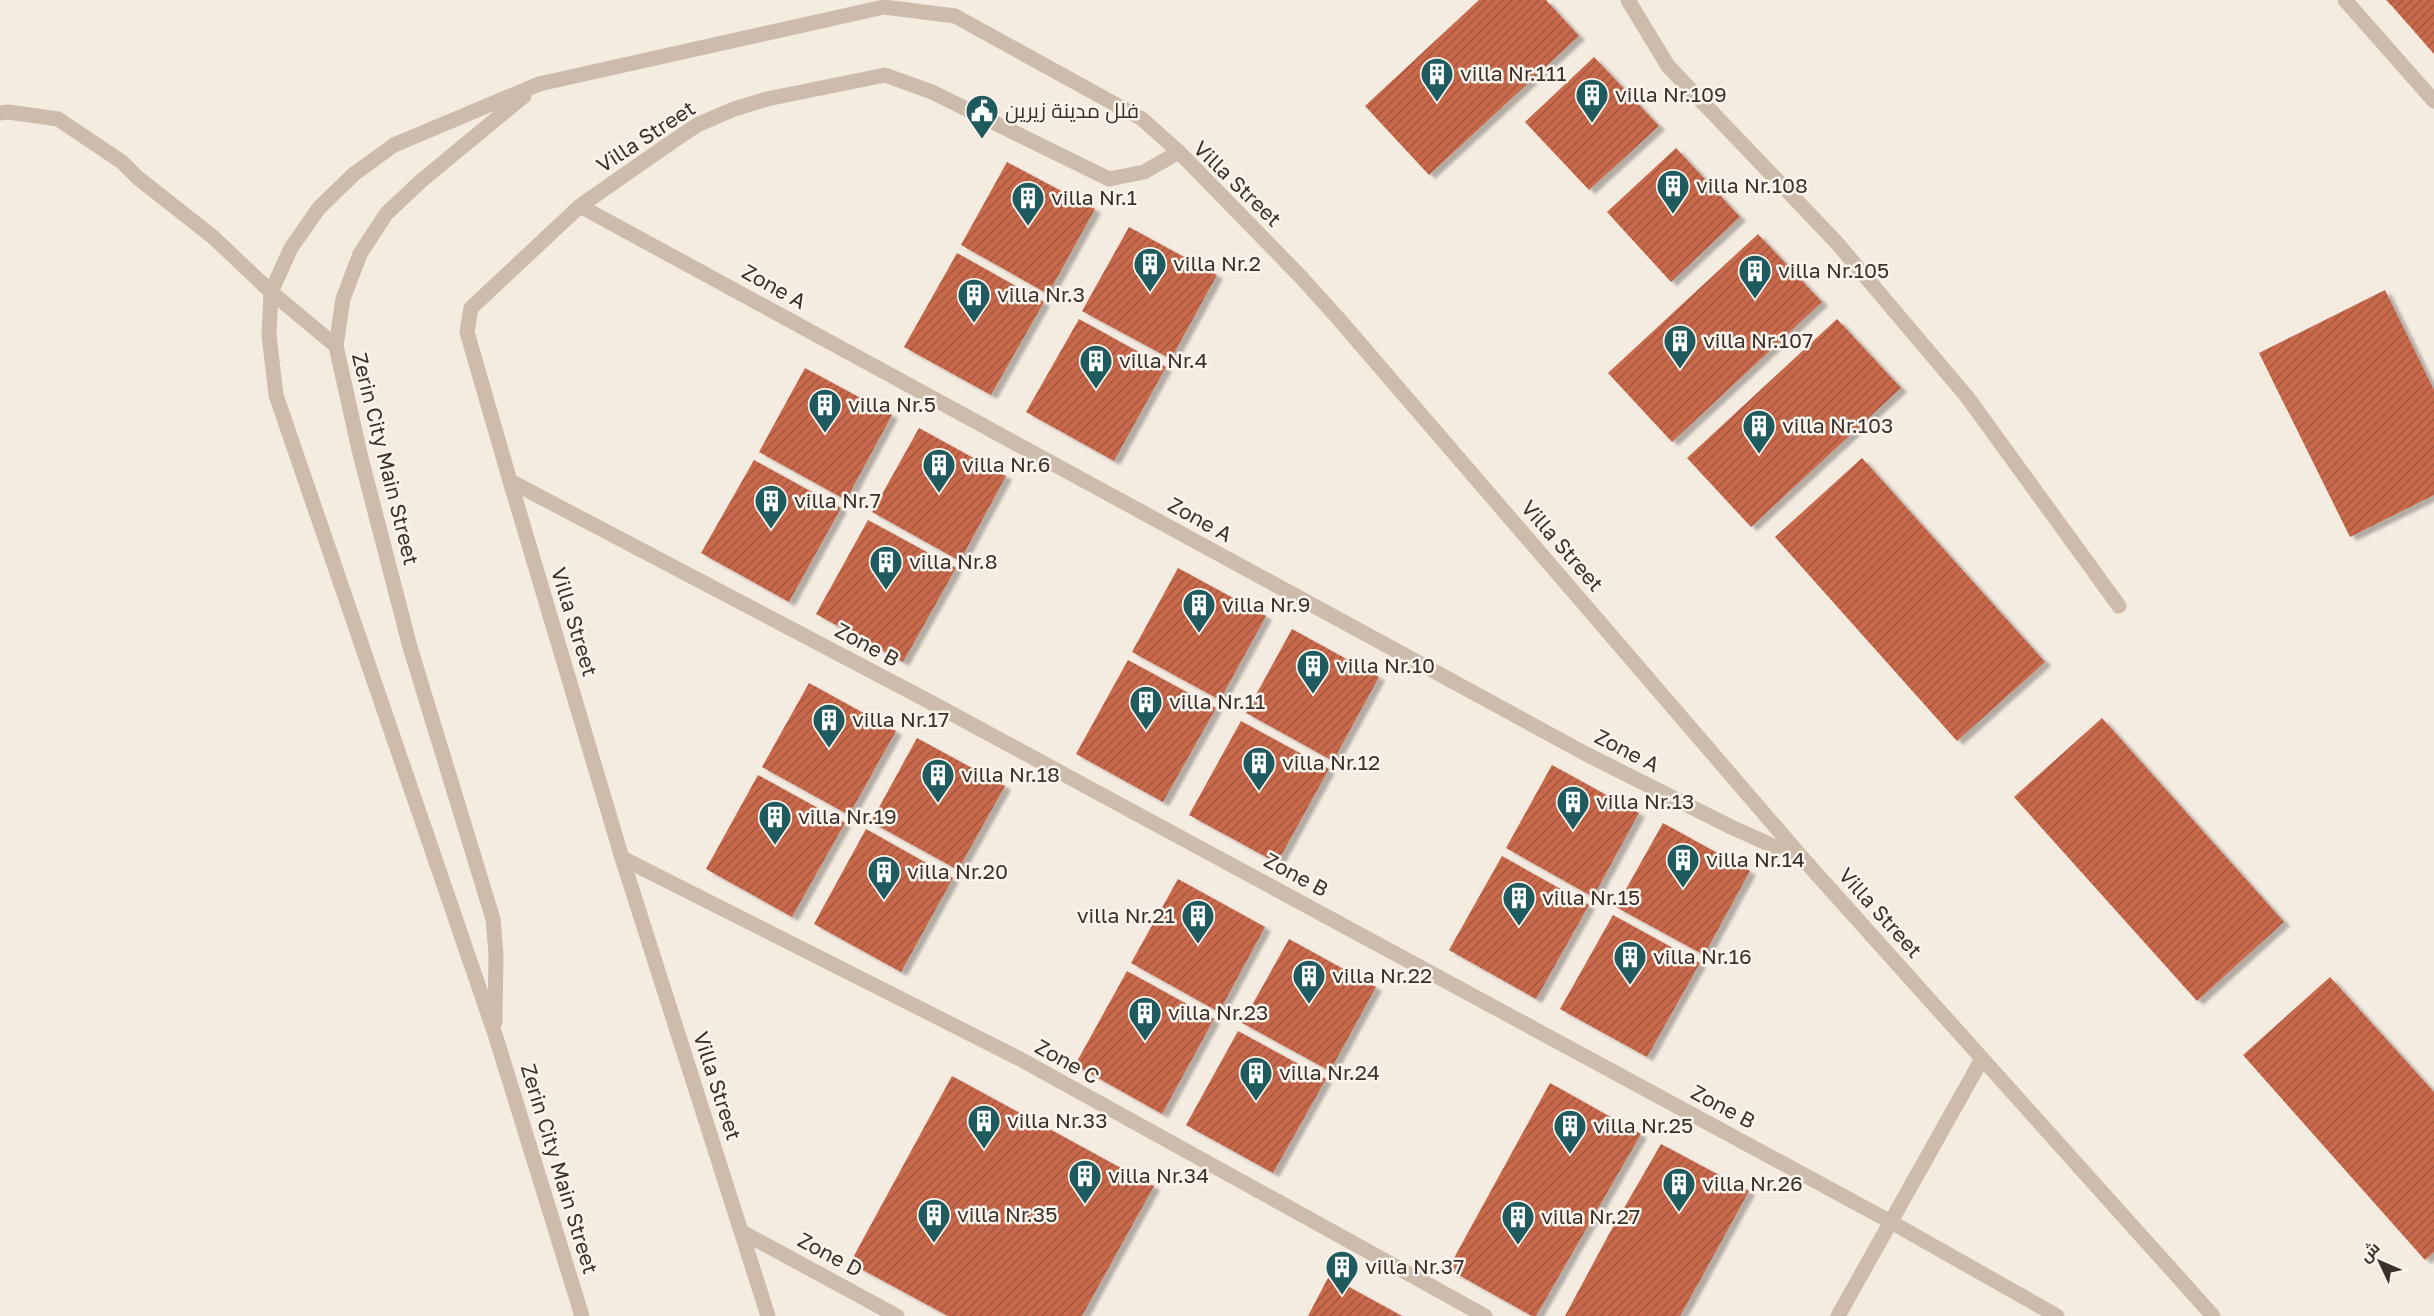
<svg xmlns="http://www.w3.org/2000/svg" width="2434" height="1316" font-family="'Golos Text',Cairo,sans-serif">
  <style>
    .building { fill: url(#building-hatch); filter: url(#shadow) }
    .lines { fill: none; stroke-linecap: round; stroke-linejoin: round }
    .minor { stroke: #cdbbac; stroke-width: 15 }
    .tertiary { stroke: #cdbbac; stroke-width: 15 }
    .labels { text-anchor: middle; stroke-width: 5; stroke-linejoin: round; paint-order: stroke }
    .poi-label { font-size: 21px; fill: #3b302b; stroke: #fbf5ee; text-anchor: start }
    .street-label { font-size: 21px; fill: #3b302b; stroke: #fbf5ee }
  </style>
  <defs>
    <pattern id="building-hatch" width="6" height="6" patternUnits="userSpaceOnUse" patternTransform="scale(1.5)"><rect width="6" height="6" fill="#c8694b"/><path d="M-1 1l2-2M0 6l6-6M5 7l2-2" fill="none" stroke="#a4573f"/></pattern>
    <filter id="shadow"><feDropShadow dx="6" dy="4" stdDeviation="1.5" flood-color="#0004"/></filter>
  </defs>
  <rect width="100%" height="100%" fill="#f4ebe1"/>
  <path class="building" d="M1479,0h67l33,36 -150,139 -64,-69z
    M2386,0h48v54l-42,-48z
    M1594,57l65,69 -70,64 -64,-68z
    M1676,148l64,69 -69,65 -64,-70z
    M1007,162l88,47 -47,85 -87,-49z
    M1129,227l88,48 -46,84 -89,-48z
    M1758,234l64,68 -150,140 -64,-69z
    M957,253l87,49 -53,93 -87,-48z
    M2385,290l49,100v105l-84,42 -91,-184z
    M1079,319l87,48 -52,94 -88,-49z
    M1837,319l64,69 -150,139 -64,-69z
    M805,368l87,47 -46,85 -87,-48z
    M919,428l87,48 -46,85 -88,-49z
    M1862,458l183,204 -88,79 -182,-204z
    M754,460l87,48 -52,94 -88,-49z
    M868,520l88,48 -53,94 -87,-48z
    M1178,568l88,48 -46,84 -88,-48z
    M1292,629l87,48 -46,84 -87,-48z
    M1128,660l88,48 -53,94 -87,-48z
    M809,683l87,48 -47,84 -87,-48z
    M2102,718l182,204 -87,79 -183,-204z
    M1241,721l88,48 -52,94 -88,-48z
    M917,738l88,48 -47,84 -87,-48z
    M1552,765l87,48 -46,84 -87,-49z
    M758,775l87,48 -53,94 -86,-48z
    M1663,823l87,48 -46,84 -88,-48z
    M866,829l87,49 -52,94 -87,-48z
    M1502,856l87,49 -53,94 -87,-49z
    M1178,879l87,48 -46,85 -88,-49z
    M1613,915l87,48 -53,94 -87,-48z
    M1289,939l87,48 -46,84 -88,-48z
    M1127,971l87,48 -52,95 -87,-49z
    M2330,977l104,115v160l-9,8 -182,-205z
    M1238,1031l88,48 -53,94 -87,-48z
    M952,1076l202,110 -72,130h-134l-98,-53z
    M1550,1083l91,51 -105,182h-4l-84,-47z
    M1661,1144l88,47 -51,93 -18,32h-115l44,-82z
    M1329,1276l73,40h-94z"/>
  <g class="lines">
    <path class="minor" d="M1628,0l40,66 169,177 131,155 151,208
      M2345,0l89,101
      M0,113l8,-1 50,7 64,43 16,16 75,59 58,55 65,54
      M580,206l1006,548 145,73 69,31
      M510,481l424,223 957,518 166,94
      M622,858l398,201 465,257
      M742,1232l155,84
      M768,1316l-146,-458 -112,-377 -43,-149 4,-24 109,-102 83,-58 34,-23 37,-16 33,-10 118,-24 47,17 177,87 35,-7 35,-20 121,124 37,41 468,544 408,455
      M1838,1316l144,-257"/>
    <path class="tertiary" d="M495,1022l1,-68 -3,-35 -83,-272 -50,-193 -24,-108 7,-47 17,-45 26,-40 35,-33 103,-85
      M582,1316l-87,-282 -219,-639 -7,-60 2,-43 20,-44 28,-40 35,-34 40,-29 145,-61 345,-77 71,9 187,103 37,33"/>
  </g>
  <defs>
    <g id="building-pin" transform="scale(1.725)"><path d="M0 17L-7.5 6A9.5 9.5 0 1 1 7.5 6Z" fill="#1f5a5e" stroke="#fbf5ee"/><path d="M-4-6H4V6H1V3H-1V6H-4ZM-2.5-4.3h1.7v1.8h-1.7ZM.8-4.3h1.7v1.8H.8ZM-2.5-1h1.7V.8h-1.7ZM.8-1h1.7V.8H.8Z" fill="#fff"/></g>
    <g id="civic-pin" transform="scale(1.725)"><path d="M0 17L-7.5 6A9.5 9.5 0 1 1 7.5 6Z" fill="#1f5a5e" stroke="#fbf5ee"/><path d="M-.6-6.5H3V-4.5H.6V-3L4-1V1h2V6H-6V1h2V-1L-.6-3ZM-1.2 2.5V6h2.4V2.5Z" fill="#fff"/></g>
  </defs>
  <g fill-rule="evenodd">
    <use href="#building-pin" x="1437" y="74"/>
    <use href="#building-pin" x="1592" y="95"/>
    <use href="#civic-pin" x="982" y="111"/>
    <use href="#building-pin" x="1673" y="186"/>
    <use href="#building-pin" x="1028" y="198"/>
    <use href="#building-pin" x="1150" y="264"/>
    <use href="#building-pin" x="1755" y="271"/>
    <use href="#building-pin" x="974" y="295"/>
    <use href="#building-pin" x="1680" y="341"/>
    <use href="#building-pin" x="1096" y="361"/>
    <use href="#building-pin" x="825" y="405"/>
    <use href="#building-pin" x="1759" y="426"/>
    <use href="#building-pin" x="939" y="465"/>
    <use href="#building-pin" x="771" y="501"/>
    <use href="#building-pin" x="886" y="562"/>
    <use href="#building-pin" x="1199" y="605"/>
    <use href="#building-pin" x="1313" y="666"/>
    <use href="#building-pin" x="1146" y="702"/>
    <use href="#building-pin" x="829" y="720"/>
    <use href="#building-pin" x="1259" y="763"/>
    <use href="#building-pin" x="938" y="775"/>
    <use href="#building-pin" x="1573" y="802"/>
    <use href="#building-pin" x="775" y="817"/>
    <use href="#building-pin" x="1683" y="860"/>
    <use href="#building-pin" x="884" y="872"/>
    <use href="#building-pin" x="1519" y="898"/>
    <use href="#building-pin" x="1198" y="916"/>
    <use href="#building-pin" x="1630" y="957"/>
    <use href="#building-pin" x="1309" y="976"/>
    <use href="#building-pin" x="1145" y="1013"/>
    <use href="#building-pin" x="1256" y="1073"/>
    <use href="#building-pin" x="984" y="1121"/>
    <use href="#building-pin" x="1570" y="1126"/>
    <use href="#building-pin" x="1085" y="1176"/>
    <use href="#building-pin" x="1679" y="1184"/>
    <use href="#building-pin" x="934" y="1215"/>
    <use href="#building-pin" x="1518" y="1217"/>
    <use href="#building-pin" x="1342" y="1267"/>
  </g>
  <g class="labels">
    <g class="poi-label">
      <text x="1460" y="81">villa Nr.111</text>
      <text x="1615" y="102">villa Nr.109</text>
      <text x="1005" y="118">فلل مدينة زيرين</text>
      <text x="1696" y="193">villa Nr.108</text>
      <text x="1051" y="205">villa Nr.1</text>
      <text x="1173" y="271">villa Nr.2</text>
      <text x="1778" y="278">villa Nr.105</text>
      <text x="997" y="302">villa Nr.3</text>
      <text x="1703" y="348">villa Nr.107</text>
      <text x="1119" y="368">villa Nr.4</text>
      <text x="848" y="412">villa Nr.5</text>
      <text x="1782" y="433">villa Nr.103</text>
      <text x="962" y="472">villa Nr.6</text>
      <text x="794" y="508">villa Nr.7</text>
      <text x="909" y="569">villa Nr.8</text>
      <text x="1222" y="612">villa Nr.9</text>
      <text x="1336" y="673">villa Nr.10</text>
      <text x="1169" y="709">villa Nr.11</text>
      <text x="852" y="727">villa Nr.17</text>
      <text x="1282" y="770">villa Nr.12</text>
      <text x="961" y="782">villa Nr.18</text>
      <text x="1596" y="809">villa Nr.13</text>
      <text x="798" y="824">villa Nr.19</text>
      <text x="1706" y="867">villa Nr.14</text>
      <text x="907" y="879">villa Nr.20</text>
      <text x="1542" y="905">villa Nr.15</text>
      <text x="1175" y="923" text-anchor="end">villa Nr.21</text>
      <text x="1653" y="964">villa Nr.16</text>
      <text x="1332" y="983">villa Nr.22</text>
      <text x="1168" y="1020">villa Nr.23</text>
      <text x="1279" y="1080">villa Nr.24</text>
      <text x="1007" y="1128">villa Nr.33</text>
      <text x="1593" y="1133">villa Nr.25</text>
      <text x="1108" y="1183">villa Nr.34</text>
      <text x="1702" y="1191">villa Nr.26</text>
      <text x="957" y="1222">villa Nr.35</text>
      <text x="1541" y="1224">villa Nr.27</text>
      <text x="1365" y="1274">villa Nr.37</text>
    </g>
    <g class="street-label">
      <text transform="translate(646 137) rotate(-33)" y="7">Villa Street</text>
      <text transform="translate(1237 184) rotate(44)" y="7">Villa Street</text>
      <text transform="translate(774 287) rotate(29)" y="7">Zone A</text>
      <text transform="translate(385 459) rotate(76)" y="7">Zerin City Main Street</text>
      <text transform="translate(1200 520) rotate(29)" y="7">Zone A</text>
      <text transform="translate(1562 546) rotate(49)" y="7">Villa Street</text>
      <text transform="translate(574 622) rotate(73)" y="7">Villa Street</text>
      <text transform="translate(867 645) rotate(28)" y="7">Zone B</text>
      <text transform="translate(1627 751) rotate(27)" y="7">Zone A</text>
      <text transform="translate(1296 875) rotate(28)" y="7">Zone B</text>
      <text transform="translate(1880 913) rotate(48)" y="7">Villa Street</text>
      <text transform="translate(1067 1062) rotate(29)" y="7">Zone C</text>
      <text transform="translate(717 1086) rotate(72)" y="7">Villa Street</text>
      <text transform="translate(1723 1107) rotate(28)" y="7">Zone B</text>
      <text transform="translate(559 1169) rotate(73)" y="7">Zerin City Main Street</text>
      <text transform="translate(830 1255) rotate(28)" y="7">Zone D</text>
    </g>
  </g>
  <g transform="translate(2380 1262) rotate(314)" stroke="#fbf5ee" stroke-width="4.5" paint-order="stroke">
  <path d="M0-4.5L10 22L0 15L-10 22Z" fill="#3b302b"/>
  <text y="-9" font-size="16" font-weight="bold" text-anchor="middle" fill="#3b302b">ش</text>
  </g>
</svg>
